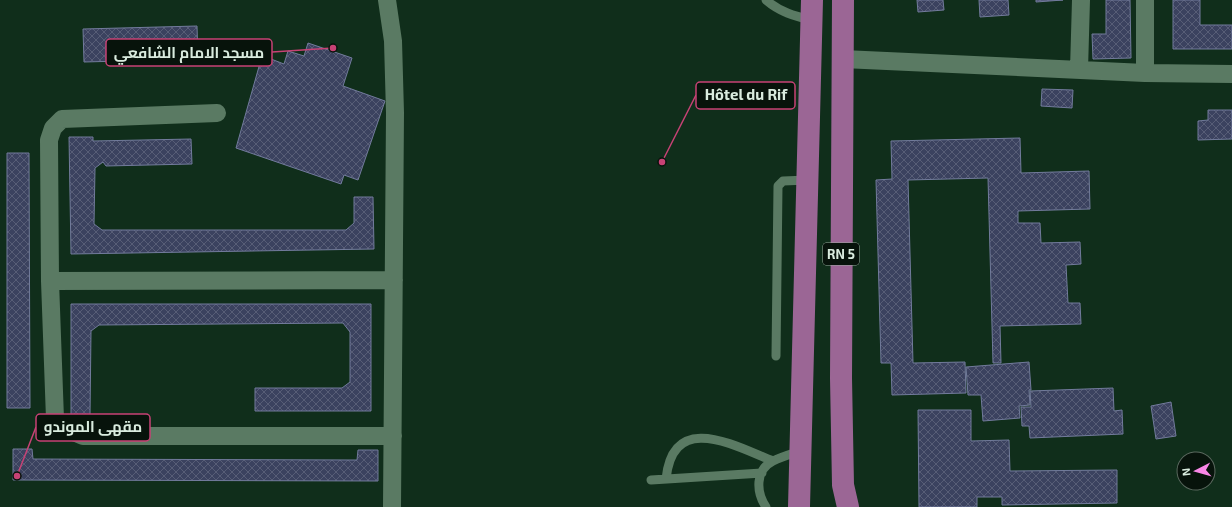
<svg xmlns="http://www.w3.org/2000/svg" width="1232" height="507" font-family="'Exo 2',Cairo,sans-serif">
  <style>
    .building { fill: url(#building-cross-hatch); stroke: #727b9c }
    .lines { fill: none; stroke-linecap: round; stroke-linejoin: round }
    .service { stroke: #5a7a63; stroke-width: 9 }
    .minor { stroke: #5a7a63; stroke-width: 18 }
    .primary { stroke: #9b6695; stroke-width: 22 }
    .labels { text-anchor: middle; stroke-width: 3; stroke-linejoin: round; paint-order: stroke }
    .shield { fill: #07130b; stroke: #9aaa9f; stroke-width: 1 }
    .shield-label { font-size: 13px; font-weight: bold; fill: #d9ebde }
    .leader { fill: none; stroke: #c74275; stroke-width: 1.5 }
    .callout-dot { fill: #c74275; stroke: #07130b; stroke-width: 1.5 }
    .callout { fill: #07130b; stroke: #c74275; stroke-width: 1.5 }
    .callout-label { font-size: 15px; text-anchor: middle; font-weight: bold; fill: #d9ebde }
  </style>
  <defs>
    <pattern id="building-cross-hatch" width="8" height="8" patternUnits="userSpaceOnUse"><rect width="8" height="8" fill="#3b425f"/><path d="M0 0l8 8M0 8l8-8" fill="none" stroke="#575d76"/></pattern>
  </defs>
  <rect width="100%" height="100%" fill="#102e1b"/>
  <path class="building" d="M917,0h26l1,10 -26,2z
    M979,0h29l1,15 -29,2z
    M1036,0h27l-27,2z
    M1106,0h24l1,58 -38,1 -1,-25h14z
    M1173,0h27v25h32v24h-59z
    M197,26l1,33 -114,3 -1,-33z
    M308,43l44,15 -9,28 42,15 -27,79 -14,-5 -3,9 -105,-36 24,-85 9,3 2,-7 13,5 4,-13 16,5z
    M1042,89l31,1 -1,18 -31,-2z
    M1208,110h24v29l-34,1v-19l10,-1z
    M69,137h24v4l98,-2 1,25 -86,2 -3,-4 -8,6 -1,56 8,6h244l8,-7v-26h19l1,52 -303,5z
    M1020,138l1,35 68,-2 1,38 -72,2v12h22l1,20 39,-1 1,22 -15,1 2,38h12l1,21 -81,2 1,37h-8l-5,-185 -80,2 5,183 52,-1 1,31 -74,2 -1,-32h-10l-5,-183 16,-1 -1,-38z
    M7,153h22l1,255h-23z
    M71,304h300v107h-116v-23h87l8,-6v-50l-7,-9 -244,2 -8,6 -1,84h-19z
    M1029,362l2,28h-2l1,15 -11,1 1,12 -37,3 -2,-26h-13l-2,-28z
    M1113,388l1,23 8,-1 1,24 -93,4 -1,-12h-7l-1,-19h10l-1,-16z
    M1171,402l5,34 -20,3 -5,-33z
    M918,410h53v31l38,-1 1,31 107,-1v33l-115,2v-8h-25v10h-58z
    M13,449h19l1,10 324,1 1,-10h20v31l-365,-1z"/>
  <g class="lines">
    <path class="service" d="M766,0c14,12 28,16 45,20
      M776,356l2,-170 5,-5 25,-1
      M666,479c7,-69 69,-33 107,-18
      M651,480l111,-7
      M766,507c-10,-15 -11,-37 7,-46 8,-4 18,-7 27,-10"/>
    <path class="minor" d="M387,0l6,41 2,72 -3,394
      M1145,0v73
      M843,59l302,14 87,1
      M1079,70l2,-70
      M217,113l-155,6 -9,9 -4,12 1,141 5,138 9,9 19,8h310
      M50,281l344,-1"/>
    <path class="primary" d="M843,0l-2,378 2,107 5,22
      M799,507l13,-507"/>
  </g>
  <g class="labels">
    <rect class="shield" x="823" y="243" width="36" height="22" rx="3"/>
    <g class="shield-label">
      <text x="841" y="259">RN 5</text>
    </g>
  </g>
  <path class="leader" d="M333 48L272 52M662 162L696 95M17 476L36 427"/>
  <g class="callout-dot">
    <circle cx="333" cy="48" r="4"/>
    <circle cx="662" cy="162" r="4"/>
    <circle cx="17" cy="476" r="4"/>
  </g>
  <g class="callout">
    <rect x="106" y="39" width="166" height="27" rx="4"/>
    <rect x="696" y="82" width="99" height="27" rx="4"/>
    <rect x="36" y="414" width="114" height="27" rx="4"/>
  </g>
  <g class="callout-label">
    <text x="189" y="58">مسجد الامام الشافعي</text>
    <text x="746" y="100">Hôtel du Rif</text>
    <text x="93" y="432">مقهى الموندو</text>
  </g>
  <g transform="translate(1196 471) rotate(264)"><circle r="19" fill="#07130b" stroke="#5b695f"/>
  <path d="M0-3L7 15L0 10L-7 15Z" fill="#fa87e7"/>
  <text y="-6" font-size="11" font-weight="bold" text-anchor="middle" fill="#d9ebde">N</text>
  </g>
</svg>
